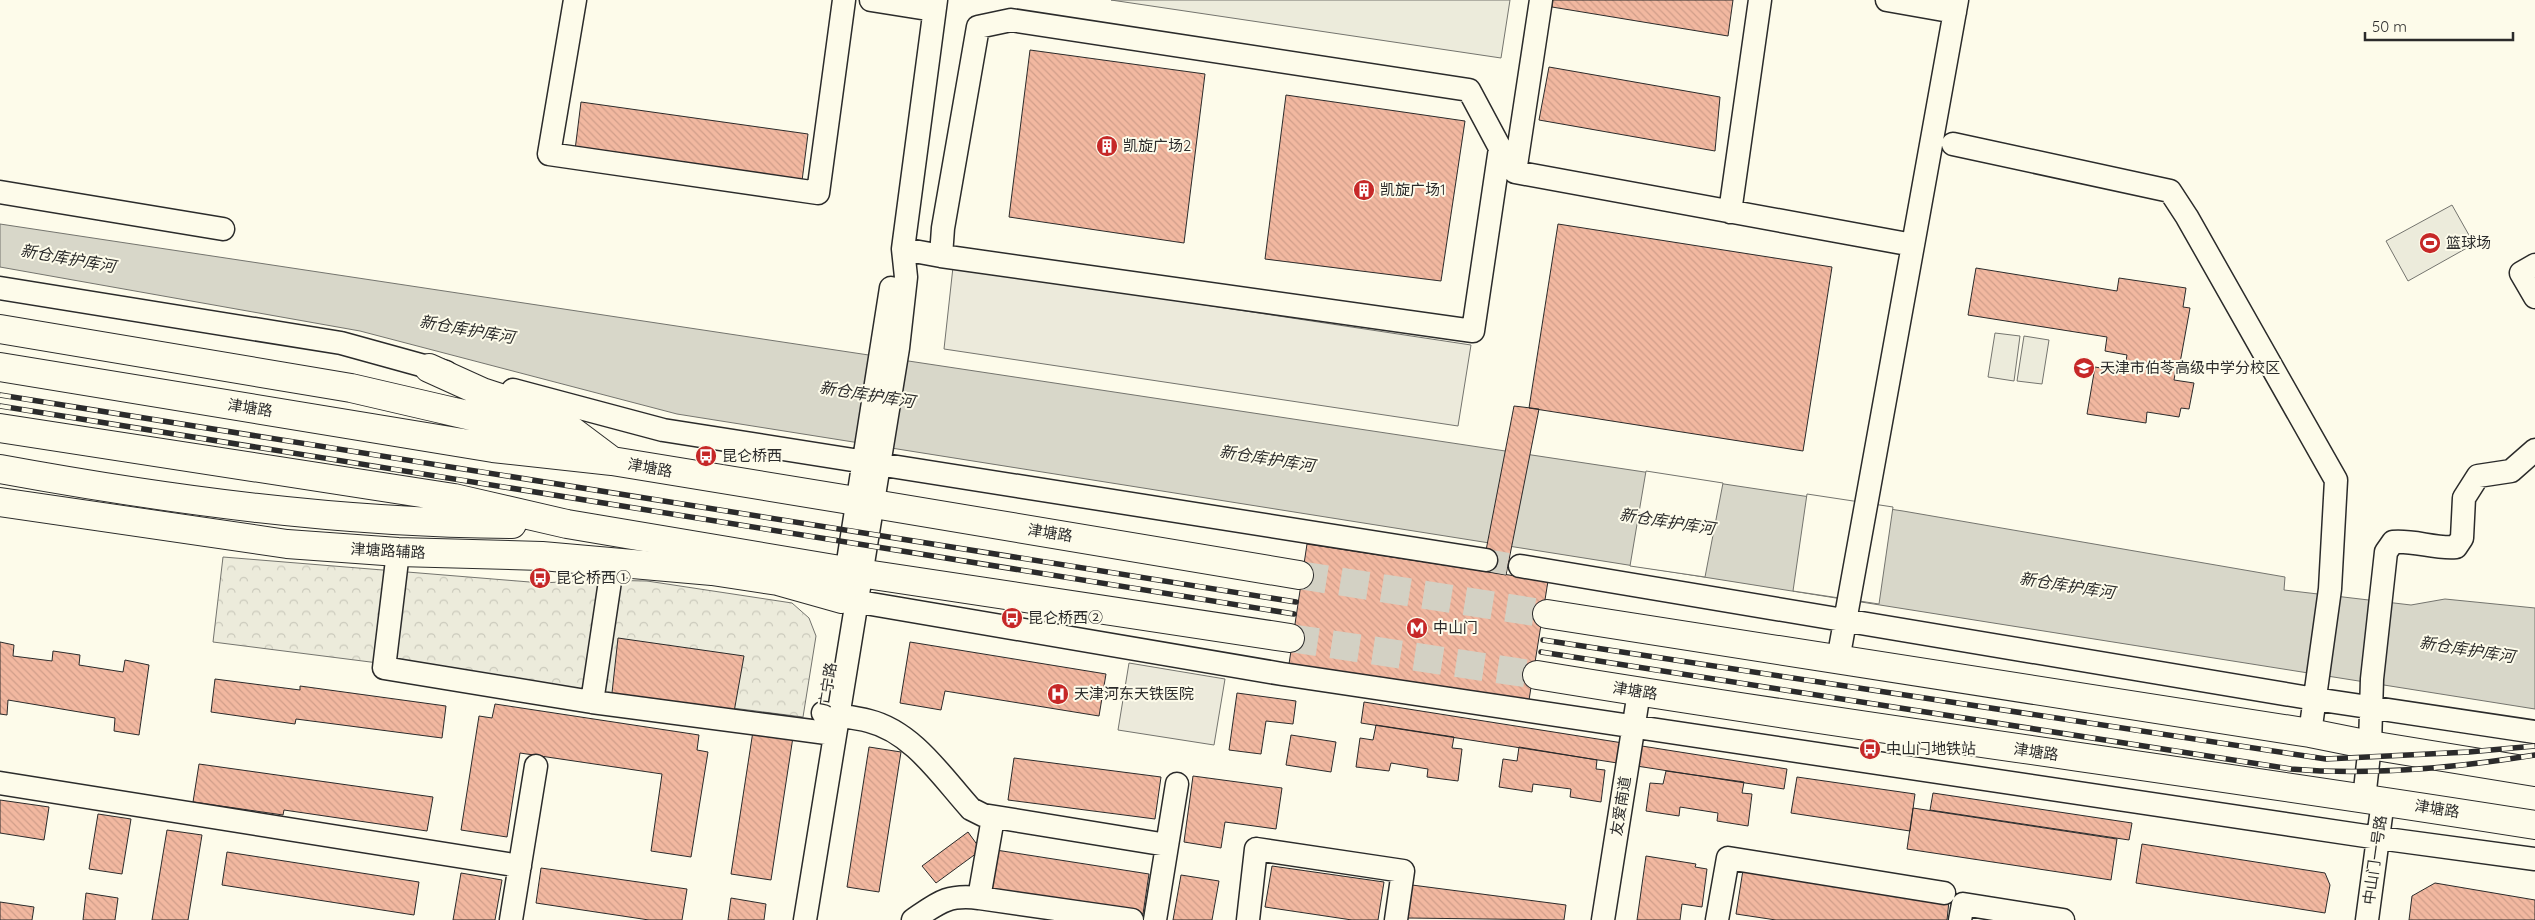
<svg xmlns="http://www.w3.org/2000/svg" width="2535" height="920" font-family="Quicksand,'Noto Sans SC',sans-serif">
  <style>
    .forest { fill: url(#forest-crowns); stroke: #74746e }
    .garden { fill: #ecebdb; stroke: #74746e }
    .parking { fill: #eceadb; stroke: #74746e }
    .water { fill: #d8d7c9; stroke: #74746e }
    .pier { fill: #fdfbea; stroke: #74746e }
    .building { fill: url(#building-back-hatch); stroke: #2b2b2b }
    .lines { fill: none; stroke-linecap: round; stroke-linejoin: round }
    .minor-tunnel { stroke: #d3d1c4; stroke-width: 22; stroke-dasharray: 22 11; stroke-linecap: butt }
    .major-tunnel { stroke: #d3d1c4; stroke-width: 28; stroke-dasharray: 28 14; stroke-linecap: butt }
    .minor-casing { stroke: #2b2b2b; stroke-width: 25 }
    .major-casing { stroke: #2b2b2b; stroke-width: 30 }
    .highway-casing { stroke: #2b2b2b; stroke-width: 30 }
    .minor { stroke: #fdfbea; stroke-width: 22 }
    .major { stroke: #fdfbea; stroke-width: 28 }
    .highway { stroke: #fdfbea; stroke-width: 28 }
    .rail-casing { stroke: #2b2b2b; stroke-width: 5.5 }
    .rail { stroke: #fdfbea; stroke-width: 4; stroke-dasharray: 11; stroke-linecap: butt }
    .labels { text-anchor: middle; stroke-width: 4; stroke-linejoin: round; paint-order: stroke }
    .poi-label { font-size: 15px; fill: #2b2b2b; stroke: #fdfbea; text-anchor: start }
    .street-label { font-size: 15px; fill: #2b2b2b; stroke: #fdfbea }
    .water-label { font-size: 16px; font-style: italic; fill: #2b2b2b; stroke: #fdfbea }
  </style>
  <defs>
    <pattern id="forest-crowns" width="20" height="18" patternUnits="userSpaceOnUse" patternTransform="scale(1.25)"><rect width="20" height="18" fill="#ecebdb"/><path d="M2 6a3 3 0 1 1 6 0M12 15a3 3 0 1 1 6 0" fill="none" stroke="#cbcabc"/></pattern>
    <pattern id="building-back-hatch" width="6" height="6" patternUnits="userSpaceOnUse" patternTransform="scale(1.25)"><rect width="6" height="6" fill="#f2b8a0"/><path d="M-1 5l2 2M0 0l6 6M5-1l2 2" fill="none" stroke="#d09e8a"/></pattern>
  </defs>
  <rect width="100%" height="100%" fill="#fdfbea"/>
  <path class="forest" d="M223,557l319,26 53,-3 52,1 145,22 17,15 7,18 -13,81 -590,-75z"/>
  <path class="garden" d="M1111,0h399l-9,58z
    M2452,205l22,39 -66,37 -22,-40z
    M1995,333l25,3 -6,45 -26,-4z
    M2024,336l25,4 -7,44 -25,-3z"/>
  <path class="parking" d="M953,267l518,78 -13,81 -514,-77z
    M1129,663l96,16 -11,66 -96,-15z"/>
  <path class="water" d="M0,224l1903,287 382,66 -1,13 127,15 34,-6 90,9v101l-1858,-295 -317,-83 -360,-64z"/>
  <path class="pier" d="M1646,471l77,12 -18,94 -75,-11z
    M1807,494l86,13 -14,97 -86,-13z"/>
  <path class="building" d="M1552,0h181l-5,36 -176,-29z
    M1030,50l175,24 -21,169 -175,-26z
    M1549,67l171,30 -5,54 -176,-31z
    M1286,95l179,26 -24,160 -176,-22z
    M581,102l227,32 -6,47 -227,-31z
    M1558,224l274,43 -29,184 -274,-43z
    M1976,268l141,23 2,-13 67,10 -3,19 7,1 -10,55h-3l-3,17 20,3 -5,26 -8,-1 -2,9 -32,-5 -1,11 -59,-9 8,-47 29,5 3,-17 -22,-4 2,-14 -139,-22z
    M1514,406l25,3 -33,166 -24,-4z
    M1307,544l241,37 -19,119 -240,-36z
    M618,638l126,18 -10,56 -122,-19z
    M0,642l14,3 -1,11 39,5 1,-10 27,4 -1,10 44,7 2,-12 24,5 -10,70 -25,-4 1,-13 -107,-18 -1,15 -7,-1z
    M910,642l196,32 -7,42 -154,-25 -4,19 -41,-7z
    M215,679l85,11v-4l146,20 -4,32 -146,-19 -1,5 -84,-12z
    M1237,693l59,8 -3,23 -27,-3 -5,33 -32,-4z
    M1364,702l423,67 -3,20 -423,-66z
    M495,704l204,31 -2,15 11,2 -17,105 -40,-6 11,-77 -142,-21 -13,84 -46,-7 18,-114 13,2z
    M1376,725l78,12 -2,11 10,1 -4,32 -31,-4 1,-8 -37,-6 -2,8 -33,-4 4,-29 13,2z
    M753,731l40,6 -22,143 -40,-6z
    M1291,735l45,7 -5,30 -45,-7z
    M869,747l32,5 -22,140 -32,-5z
    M1519,747l78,13 -1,9 9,1 -4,32 -31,-5 1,-8 -38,-5 -1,8 -33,-5 4,-28 14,2z
    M1014,758l147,19 -6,42 -147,-19z
    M199,764l234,33 -6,34 -143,-21 -1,5 -90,-13z
    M1666,771l78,11 -2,11 10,1 -4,32 -31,-5 1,-8 -38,-6 -1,9 -33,-5 4,-28 13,1z
    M1193,776l89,12 -6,41 -51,-7 -4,26 -37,-6z
    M1797,777l118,17 -5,37 -119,-18z
    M1933,793l199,30 -3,17 -199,-30z
    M0,800l49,7 -5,33 -44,-7z
    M1913,808l204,31 -6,41 -204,-31z
    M98,814l33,5 -9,55 -33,-5z
    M167,830l35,5 -14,85h-36z
    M968,832l13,18 -45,33 -14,-17z
    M2142,844l183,29 5,12 -5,28 -189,-30z
    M996,850l153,24 -6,40 -153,-24z
    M227,852l192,30 -5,33 -192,-30z
    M1646,856l50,8 -1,3 12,2 -5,38 -20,-3 -2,16h-43z
    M1272,866l112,16 -6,38h-26l-87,-13z
    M541,868l146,21 -5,31h-33l-113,-17z
    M1743,870l206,31 -2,19h-171l-40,-6z
    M461,873l41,7 -7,40h-42z
    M1181,875l38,6 -7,39h-39z
    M2435,883l100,17v20h-126l3,-24z
    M1412,885l154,20 -2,15 -157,-2z
    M86,893l32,5 -3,22h-32z
    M731,898l35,6 -2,16h-36z
    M0,902l34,5 -2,13h-32z"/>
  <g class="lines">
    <path class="minor-tunnel" d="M1486,560l34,6"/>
    <path class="major-tunnel" d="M1299,575l248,39
      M1290,638l247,37"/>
    <g class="minor-casing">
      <path id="minor" d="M575,0l-26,154 269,39 26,-193
        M871,0l63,10
        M1541,0l-26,172 398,73 -75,415
        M1887,0l68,12
        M1011,20l458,70 31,58 -27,183 -532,-75 2,-28 35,-201z
        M1953,144l217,47 17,26 149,263 -6,109 -20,144
        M0,192l223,37
        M1730,212l30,-212
        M1913,245l44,-245
        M903,249l38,7
        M2535,265l-14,8 14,24
        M0,288l341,55 105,29
        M513,390l150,40 823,130
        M398,552l-14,116 208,34
        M613,561l-21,141 242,32
        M1520,566l795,133 220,33
        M844,587l47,-299
        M842,599l440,75 1097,164 156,21
        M823,713c15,3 31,4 46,8 44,11 73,56 102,88l12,6 184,30
        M0,783l520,83
        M2364,799l6,-54 2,-66 14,-127 7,-10c21,-2 42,7 63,5l6,-9 2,-40 14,-22 33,-5 24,-21
        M979,898l153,22
        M511,920l25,-154
        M805,920l93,-572 8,-71 -3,-28 33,-249
        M913,920c25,-17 34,-26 66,-22l14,-80
        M1155,920l22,-136
        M1248,920l8,-71 147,22 -7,49
        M1603,920l36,-228
        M1717,920l11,-62 216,35
        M1960,920l3,-16 100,16
        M2367,920l16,-119"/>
    </g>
    <g class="major-casing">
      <path id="major" d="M856,501l443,74
        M0,502l287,42 111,8 144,4 170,15 66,10 64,18
        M822,575l24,-4 444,67
        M1547,614l763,119 60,12 165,27
        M1537,675c332,55 666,97 998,150"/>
    </g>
    <g class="highway-casing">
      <path id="highway" d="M0,329l351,59 155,36 54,20
        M0,367l493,81 119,13 244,40
        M429,368l53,24 52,17 30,16 48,36
        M0,428l454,70 113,26 279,47
        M0,469c169,31 341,54 512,55"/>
    </g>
    <use href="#minor" class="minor"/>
    <use href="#major" class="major"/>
    <use href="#highway" class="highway"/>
    <g class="rail-casing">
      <path id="rail" d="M0,395l1296,207
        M0,406l1294,208
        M1543,640l783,119 143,-7 66,-6
        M1541,652l750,117c80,7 164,-1 244,-14"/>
    </g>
    <use href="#rail" class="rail"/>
  </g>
  <defs>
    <g id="building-disc" transform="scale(1.125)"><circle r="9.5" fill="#c62828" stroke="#fdfbea"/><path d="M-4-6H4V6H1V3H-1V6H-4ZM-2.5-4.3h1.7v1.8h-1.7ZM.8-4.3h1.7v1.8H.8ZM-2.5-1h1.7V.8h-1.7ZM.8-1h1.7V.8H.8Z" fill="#fff"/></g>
    <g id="stadium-disc" transform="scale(1.125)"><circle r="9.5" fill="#c62828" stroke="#fdfbea"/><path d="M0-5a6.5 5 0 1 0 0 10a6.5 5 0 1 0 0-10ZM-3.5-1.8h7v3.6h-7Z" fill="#fff"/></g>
    <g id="school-disc" transform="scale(1.125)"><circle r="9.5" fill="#c62828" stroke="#fdfbea"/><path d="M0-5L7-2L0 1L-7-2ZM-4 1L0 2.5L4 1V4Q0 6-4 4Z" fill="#fff"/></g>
    <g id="bus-disc" transform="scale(1.125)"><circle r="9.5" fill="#c62828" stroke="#fdfbea"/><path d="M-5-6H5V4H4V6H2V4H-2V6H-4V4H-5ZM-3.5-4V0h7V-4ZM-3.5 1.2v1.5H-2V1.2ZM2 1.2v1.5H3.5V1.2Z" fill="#fff"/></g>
    <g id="metro-disc" transform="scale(1.125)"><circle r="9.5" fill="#c62828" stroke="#fdfbea"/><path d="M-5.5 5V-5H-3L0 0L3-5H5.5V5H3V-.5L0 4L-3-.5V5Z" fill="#fff"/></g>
    <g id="hospital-disc" transform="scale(1.125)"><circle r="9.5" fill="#c62828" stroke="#fdfbea"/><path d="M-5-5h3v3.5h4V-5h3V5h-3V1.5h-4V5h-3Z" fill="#fff"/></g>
  </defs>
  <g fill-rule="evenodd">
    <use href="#building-disc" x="1107" y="146"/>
    <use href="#building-disc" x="1364" y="190"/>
    <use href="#stadium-disc" x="2430" y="243"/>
    <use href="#school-disc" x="2084" y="368"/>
    <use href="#bus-disc" x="706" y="456"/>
    <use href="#bus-disc" x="540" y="578"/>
    <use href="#bus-disc" x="1012" y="618"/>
    <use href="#metro-disc" x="1417" y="628"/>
    <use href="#hospital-disc" x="1058" y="694"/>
    <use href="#bus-disc" x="1870" y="749"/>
  </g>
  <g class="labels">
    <g class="poi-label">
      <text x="1123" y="151">凯旋广场2</text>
      <text x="1380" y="195">凯旋广场1</text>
      <text x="2446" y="248">篮球场</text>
      <text x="2100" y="373">天津市伯苓高级中学分校区</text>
      <text x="722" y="461">昆仑桥西</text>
      <text x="556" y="583">昆仑桥西①</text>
      <text x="1028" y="623">昆仑桥西②</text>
      <text x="1433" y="633">中山门</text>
      <text x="1074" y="699">天津河东天铁医院</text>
      <text x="1886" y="754">中山门地铁站</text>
    </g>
    <g class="street-label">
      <text transform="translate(250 408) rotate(9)" y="5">津塘路</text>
      <text transform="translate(650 468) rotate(10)" y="5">津塘路</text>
      <text transform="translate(1050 533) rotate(9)" y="5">津塘路</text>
      <text transform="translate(388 551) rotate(3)" y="5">津塘路辅路</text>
      <text transform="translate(828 685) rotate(-81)" y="5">广宁路</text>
      <text transform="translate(1635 691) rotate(9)" y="5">津塘路</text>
      <text transform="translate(2036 752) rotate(8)" y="5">津塘路</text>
      <text transform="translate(1621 806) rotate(-81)" y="5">友爱南道</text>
      <text transform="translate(2437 809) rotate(9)" y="5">津塘路</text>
      <text transform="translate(2375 860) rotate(-82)" y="5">中山门一号路</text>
    </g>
    <g class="water-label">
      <text transform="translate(68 258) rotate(10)" y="6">新仓库护库河</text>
      <text transform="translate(467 329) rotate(10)" y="6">新仓库护库河</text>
      <text transform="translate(867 394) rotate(9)" y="6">新仓库护库河</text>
      <text transform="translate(1267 458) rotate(9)" y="6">新仓库护库河</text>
      <text transform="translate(1667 521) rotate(9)" y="6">新仓库护库河</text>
      <text transform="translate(2067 585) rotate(9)" y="6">新仓库护库河</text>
      <text transform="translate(2467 649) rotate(9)" y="6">新仓库护库河</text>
    </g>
  </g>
  <path d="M2365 32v8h148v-8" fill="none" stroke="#2b2b2b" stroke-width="2.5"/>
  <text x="2372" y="32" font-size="15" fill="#2b2b2b" stroke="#fdfbea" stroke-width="4" paint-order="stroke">50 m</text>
</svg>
